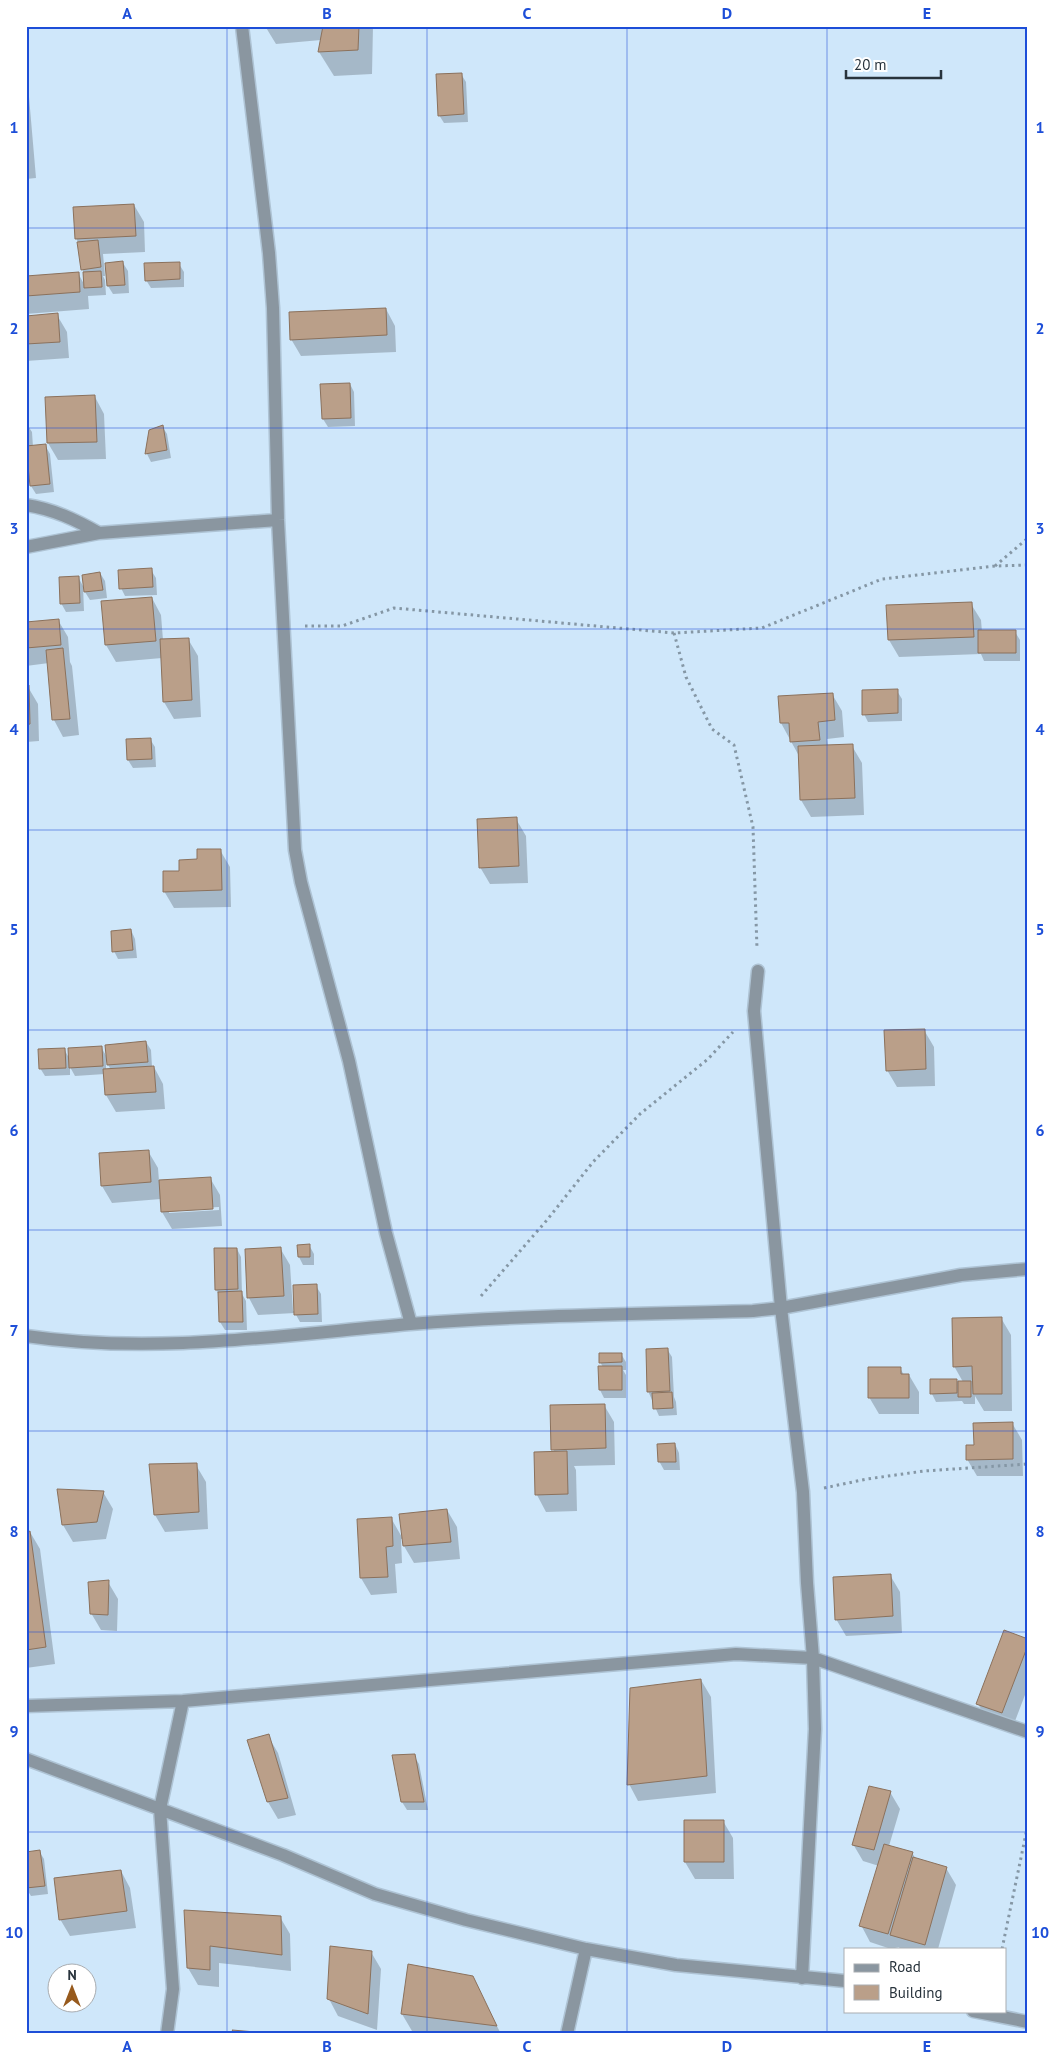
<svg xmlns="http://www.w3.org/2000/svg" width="1054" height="2060" font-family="'PT Sans',sans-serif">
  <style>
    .shadow { fill: #0003; fill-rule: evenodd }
    .building { fill: #ba9f89; stroke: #8b715c }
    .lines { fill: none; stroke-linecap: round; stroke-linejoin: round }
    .minor-casing { stroke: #aec3d4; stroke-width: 15 }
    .path { stroke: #8597a5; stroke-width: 3; stroke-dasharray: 2.5 4; stroke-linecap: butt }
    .minor { stroke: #8a96a0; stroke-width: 12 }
    .grid { fill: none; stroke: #1d4ed8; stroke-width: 1; stroke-opacity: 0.55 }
    .neatline { fill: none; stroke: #1d4ed8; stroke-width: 2 }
    .grid-label { font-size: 16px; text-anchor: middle; font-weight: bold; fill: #1d4ed8 }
  </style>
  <rect width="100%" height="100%" fill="#cfe7fa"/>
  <path class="shadow" d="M265,26h108l-1,48 -38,2 -15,-24 2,-12 -45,4z
    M26,62l10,116 -10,1z
    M461,74l5,8 2,40 -24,1 -5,-8z
    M134,205l10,17 1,30 -42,2 2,22h-2l2,4 1,15 -18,1 1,13 -63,5v-36l52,-5 7,13 -6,-42 -3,-6z
    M123,263l5,8 1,22 -16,1 -5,-8z
    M179,264l5,8v15l-33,1 -5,-8z
    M386,309l9,17 1,26 -95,4 -10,-17z
    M57,315l10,17 2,26 -43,3v-44z
    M350,384l4,8 1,34 -27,1 -5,-8z
    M95,397l9,17 2,45 -48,1 -10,-17 -2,-45z
    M26,423l6,9 1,15 12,-2 5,9 4,38 -18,2 -5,-8 -5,-34z
    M162,426l5,8 4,24 -20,4 -4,-8z
    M151,570l5,8 1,17 -32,1 -4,-8z
    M100,573l5,8 2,17 -17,2 -5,-8 -1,-16z
    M78,577l5,9 1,25 -18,1 -5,-9z
    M152,598l9,17 2,25 25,-1 10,17 3,61 -27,2 -10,-17 -2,-44 -46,4 -10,-17z
    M971,604l10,16 1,12h33l5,8v21h-36l-3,-7 -82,3 -10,-17 -2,-33z
    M58,620l10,17 2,25 2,4 7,69 -16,2 -9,-17 -5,-57 -23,3v-43z
    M26,687h2l10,17 1,37 -13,1z
    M897,691l5,8v22l-34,1 -4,-8z
    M832,694l10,17 2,26 -17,2 1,7h24l10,17 2,52 -53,2 -10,-17 -2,-44 -18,-33 -1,-26z
    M150,739l5,8 1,20 -23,1 -5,-8z
    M516,819l10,17 2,47 -38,1 -10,-17z
    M220,850l10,17 1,40 -57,1 -10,-17 17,-19z
    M131,930l4,9 2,19 -19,1 -4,-8z
    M924,1030l10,17 1,39 -38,1 -10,-17z
    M146,1042l5,8 1,17h2l9,17 2,25 -49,3 -10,-17 -1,-21 -30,2 -5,-9v8l-25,1 -5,-8 24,-19 5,9 32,-11 7,12zM106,1061l5,9h-5z
    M148,1151l10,17 1,13 51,-3 10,17 2,31 -50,3 -10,-17 -1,-13 -49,4 -10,-17zM219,1207v3l-50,3v-3z
    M309,1245l5,9v11h-11l-4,-8z
    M280,1248l10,17 3,46h2l21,-25 5,8 1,28h-22l-5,-9 -37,2 -9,-17 -3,-48z
    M237,1249l4,8 1,37 4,7 1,29h-22l-5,-8 -1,-27 -3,-5z
    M1001,1318l10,17 1,76h-28l-9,-15v8h-11l-2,-3 -26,1 -4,-8 24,-13 7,1 -9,-16z
    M667,1349l5,8 2,40 2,5 1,13 -18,1 -11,-25z
    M621,1354l5,8v8h-3l3,5v23h-22l-4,-8 3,-23 -3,-5z
    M900,1368l4,7h5l10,17v22h-40l-10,-17z
    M604,1405l10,17 1,43 -41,1 2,4 1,41 -31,1 -9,-17 18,-42 -2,-4z
    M1012,1423l10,17 1,36h-46l-10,-17 8,-13z
    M675,1444l4,9 1,17h-16l-5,-9z
    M196,1465l10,17 2,47 -43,3 -10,-17z
    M103,1492l10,17 -7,30 -33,3 -10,-17z
    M447,1510l10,17 3,32 -46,4 -10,-17 -3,-31z
    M391,1518l12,21h-2l1,24 -7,1 2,29 -26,2 -10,-17z
    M30,1532l10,17 15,115 -29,4v-133z
    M890,1575l10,17 2,41 -56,3 -10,-17z
    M108,1582l10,17 -1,32 -16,-1 -10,-17z
    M1028,1640v47l-16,42 -24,-9 -10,-16z
    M701,1680l10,17 5,96 -78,8 -9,-17z
    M268,1736l10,17 18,62 -18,4 -10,-17 -20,-61z
    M414,1756l5,8 9,46h-21l-5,-8z
    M890,1792l10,17 -11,37 23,7 4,6 30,9 10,17 -18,64h-38l-1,-2 -8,2 -21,-7 -9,-17 18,-59 -16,-5 -10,-17z
    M685,1821h38l10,17 1,41h-39l-10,-17z
    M39,1851l5,8 4,35 -17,2 -5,-8v-35z
    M121,1871l9,17 6,40 -66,8 -10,-17z
    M185,1911l95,6 10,17 1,37 -72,-8v24l-21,-2 -10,-17z
    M371,1952l10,17 -4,61 -39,-14 -9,-17z
    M472,1977l29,57h-68l-21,-3 -10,-17z"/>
  <path class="building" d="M323,26h36l-1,24 -40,2z
    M462,73l2,41 -26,2 -2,-42z
    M134,204l2,32 -61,3 -2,-32z
    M98,240l3,27 -20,3 -4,-28z
    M123,261l2,24 -18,1 -2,-23z
    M180,262v17l-35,2 -1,-18z
    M101,271l1,16 -18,1 -1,-16z
    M79,272l1,20 -54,4v-20z
    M386,308l1,27 -97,5 -1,-28z
    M58,313l2,29 -34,2v-28z
    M350,383l1,35 -29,1 -2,-35z
    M95,395l2,47 -50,1 -2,-46z
    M163,425l4,25 -22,4 4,-24z
    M46,444l4,40 -20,2 -4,-40z
    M152,568l1,19 -34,2 -1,-19z
    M100,572l3,18 -19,2 -2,-17z
    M79,576l1,27 -20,1 -1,-27z
    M152,597l4,44 -51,4 -4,-44z
    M972,602l2,35 -86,3 -2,-35z
    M59,619l2,26 -35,3v-26z
    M978,630h38v23h-38z
    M189,638l3,62 -29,2 -3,-63z
    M63,648l7,71 -18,1 -6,-70z
    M26,685h3l1,39 -4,1z
    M898,689v24l-36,2v-25z
    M833,693l2,27 -17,2 2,18 -30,2 -1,-19h-9l-2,-27z
    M151,738l1,21 -25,1 -1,-21z
    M853,744l2,54 -55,2 -2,-54z
    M517,817l2,49 -40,2 -2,-49z
    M197,849h24l1,41 -59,2v-21h16v-11l18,-1z
    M131,929l2,21 -21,2 -1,-21z
    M925,1029l1,40 -40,2 -2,-41z
    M146,1041l2,21 -41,3 -2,-20z
    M102,1046l1,20 -34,2 -1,-20z
    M65,1048l1,20 -27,1 -1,-20z
    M154,1066l2,26 -51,3 -2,-26z
    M149,1150l2,32 -50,4 -2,-33z
    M211,1177l2,32 -52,3 -2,-32z
    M310,1244v13h-12l-1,-12z
    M281,1247l3,49 -37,2 -2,-49z
    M214,1248h23l1,41 -23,1z
    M317,1284l1,30 -24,1 -1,-30z
    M242,1291l1,31h-24l-1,-30z
    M1002,1317v77h-29l-1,-28 -19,1 -1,-49z
    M668,1348l2,43 -23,1 -1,-43z
    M599,1353h23v9l-23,1z
    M598,1366h24v24h-23z
    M868,1367h33v7h8v24h-41z
    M930,1379h27v14l-27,1z
    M958,1381h13v16h-13z
    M672,1392l1,16 -20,1 -1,-16z
    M605,1404l1,44 -55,2 -1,-45z
    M1013,1422v37l-47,1v-15h8l-1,-22z
    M675,1443l1,19h-18l-1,-18z
    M567,1451l1,43 -33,1 -1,-43z
    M197,1463l2,49 -45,3 -5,-51z
    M57,1489l47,2 -7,31 -35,3z
    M447,1509l4,33 -48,4 -4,-32z
    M392,1517l1,29 -7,1 2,30 -28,1 -3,-59z
    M30,1531l16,116 -20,3v-117z
    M891,1574l2,42 -58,4 -2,-43z
    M109,1580l-1,35 -18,-1 -2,-32z
    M1004,1630l24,9v6l-26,68 -26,-9z
    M701,1679l6,97 -80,9 3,-97z
    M269,1734l19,64 -21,4 -20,-62z
    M415,1754l9,48h-23l-9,-47z
    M869,1786l22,5 -17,59 -22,-5z
    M684,1820h40v42h-40z
    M884,1844l29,8 -25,82 -29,-8z
    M40,1850l5,36 -19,2v-36z
    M913,1857l34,10 -22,78 -35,-10z
    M121,1870l6,41 -68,9 -5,-42z
    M184,1910l97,6 1,39 -72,-9v24l-23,-2z
    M330,1946l42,5 -4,63 -41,-15z
    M408,1964l65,12 24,50 -96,-12z
    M232,2030l47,4h-44z"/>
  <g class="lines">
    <g class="minor-casing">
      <path id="minor" d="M242,26l27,227 4,55 5,212 17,330 6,32 48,179 37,172 25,91
        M26,505c27,4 50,15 73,28
        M26,547l73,-14 179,-13
        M758,971l-4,40 27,297 22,184 4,91 6,75 2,71 -13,249
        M26,1336c128,19 257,-1 384,-12 114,-9 229,-10 343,-13l28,-3 180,-33 67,-6
        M26,1706l157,-5 553,-47 77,4 215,74
        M26,1759l257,96 92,39 91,26 120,29 90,16 169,16
        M973,2011l55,11
        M167,2034l6,-45 -13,-180 23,-108
        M567,2034l19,-85"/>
    </g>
    <path class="path" d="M995,566l33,-28
      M305,626h37l52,-18 280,25 88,-5 120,-49 113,-13 33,-1
      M674,633l12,44 26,52 22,16 19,82 4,122
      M481,1296l66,-76 46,-58 47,-48 68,-55 25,-27
      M824,1488l43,-9 57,-8 104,-7
      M1002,1949l26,-125"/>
    <use href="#minor" class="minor"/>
  </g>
  <path class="grid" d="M227,26v2008M427,26v2008M627,26v2008M827,26v2008M26,228h1002M26,428h1002M26,629h1002M26,830h1002M26,1030h1002M26,1230h1002M26,1431h1002M26,1632h1002M26,1832h1002"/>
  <rect width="1054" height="2060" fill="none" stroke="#ffffff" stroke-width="55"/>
  <rect x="844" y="1948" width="162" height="65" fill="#ffffff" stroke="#a9adb1"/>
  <rect x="854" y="1964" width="25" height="8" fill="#8a96a0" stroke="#a9adb1"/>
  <text x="889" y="1972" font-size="15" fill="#28333c">Road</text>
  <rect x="854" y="1985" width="25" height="15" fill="#ba9f89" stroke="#a9adb1"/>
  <text x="889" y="1998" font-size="15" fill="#28333c">Building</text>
  <g transform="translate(72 1988)"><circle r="24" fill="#ffffff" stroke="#a9adb1"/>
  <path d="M0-4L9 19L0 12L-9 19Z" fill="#975a1d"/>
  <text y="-8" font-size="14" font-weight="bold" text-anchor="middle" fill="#28333c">N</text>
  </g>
  <path d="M846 70v8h95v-8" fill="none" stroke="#28333c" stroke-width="2.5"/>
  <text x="854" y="70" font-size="15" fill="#28333c" stroke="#ffffff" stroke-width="4" paint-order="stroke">20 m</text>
  <rect x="28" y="28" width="998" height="2004" class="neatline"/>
  <g class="grid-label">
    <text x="127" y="19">A</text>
    <text x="327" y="19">B</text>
    <text x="527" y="19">C</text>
    <text x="727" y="19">D</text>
    <text x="927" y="19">E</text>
    <text x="14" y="133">1</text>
    <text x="1040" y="133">1</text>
    <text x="14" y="334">2</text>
    <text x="1040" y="334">2</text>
    <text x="14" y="534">3</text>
    <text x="1040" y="534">3</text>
    <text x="14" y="735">4</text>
    <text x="1040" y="735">4</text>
    <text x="14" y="935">5</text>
    <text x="1040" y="935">5</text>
    <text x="14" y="1136">6</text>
    <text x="1040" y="1136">6</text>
    <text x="14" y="1336">7</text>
    <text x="1040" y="1336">7</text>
    <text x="14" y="1537">8</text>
    <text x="1040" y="1537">8</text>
    <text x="14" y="1737">9</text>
    <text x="1040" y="1737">9</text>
    <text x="14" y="1938">10</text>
    <text x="1040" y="1938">10</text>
    <text x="127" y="2052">A</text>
    <text x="327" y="2052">B</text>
    <text x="527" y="2052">C</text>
    <text x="727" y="2052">D</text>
    <text x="927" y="2052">E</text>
  </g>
</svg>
